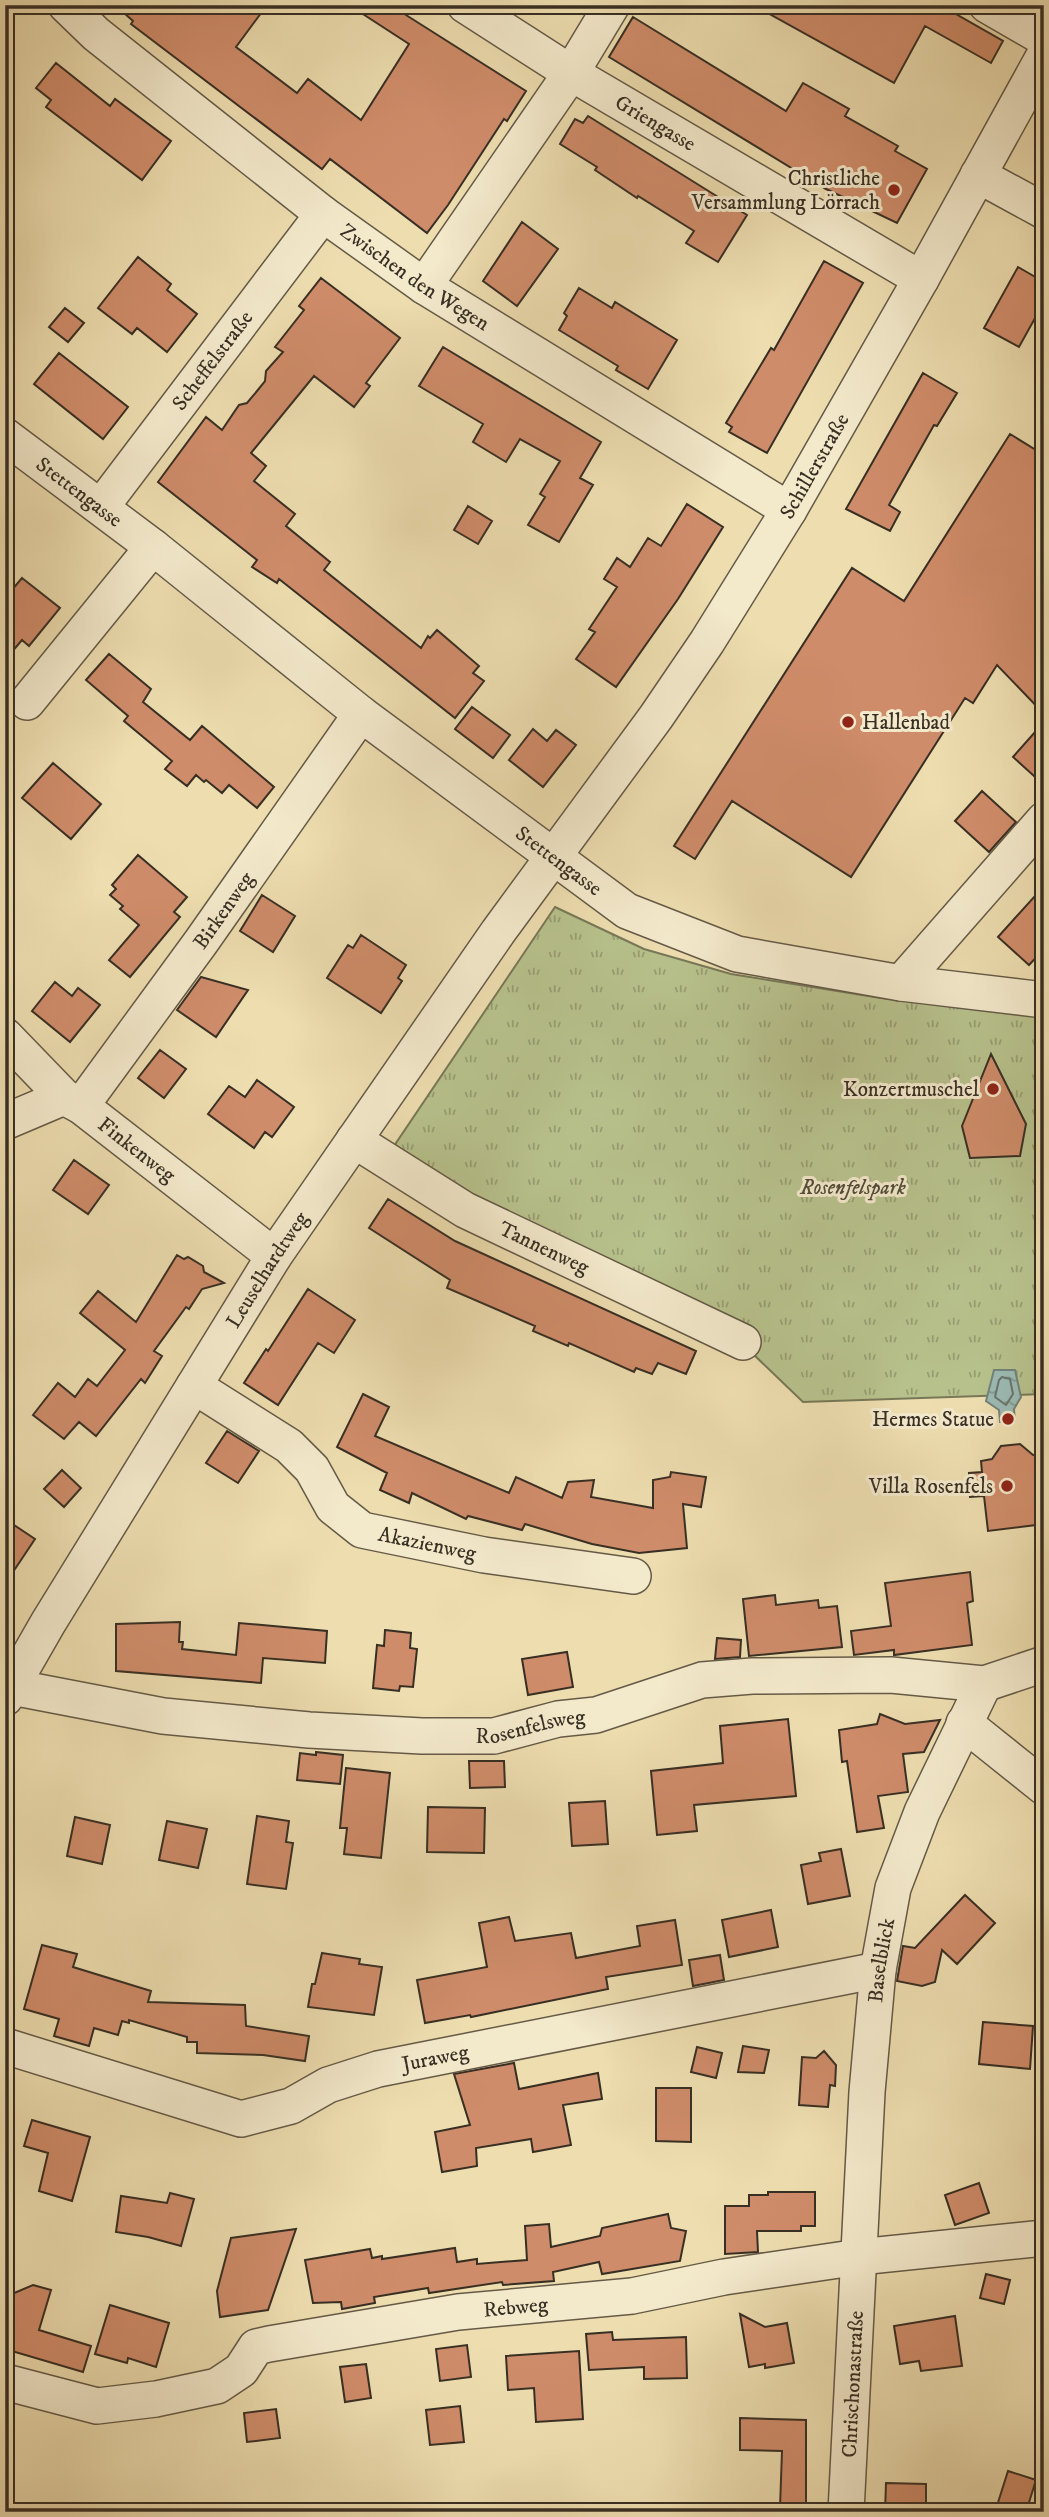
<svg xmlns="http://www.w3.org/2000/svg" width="1049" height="2517" font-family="'IM FELL DW Pica',serif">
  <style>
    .grass { fill: url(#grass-tufts); stroke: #787858; stroke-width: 2 }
    .water { fill: url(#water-ripples); stroke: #73827a; stroke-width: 2 }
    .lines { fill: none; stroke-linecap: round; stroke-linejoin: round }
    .shore { stroke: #6a746c; stroke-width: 2 }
    .building { fill: #cf8c6a; stroke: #382f24; stroke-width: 2 }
    .minor-casing { stroke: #655a47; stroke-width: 38 }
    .minor { stroke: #f3e9cb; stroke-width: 35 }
    .poi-dot { fill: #8f2418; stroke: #f3e9cb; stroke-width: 2.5 }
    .labels { text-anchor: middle; stroke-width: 6; stroke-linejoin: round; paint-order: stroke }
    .street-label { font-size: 21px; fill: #382f24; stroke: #f3e9cb }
    .poi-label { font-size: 21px; fill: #382f24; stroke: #f3e9cb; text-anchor: end }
    .park-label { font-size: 21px; font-style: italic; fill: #514c39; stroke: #f3e9cb }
  </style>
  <defs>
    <pattern id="grass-tufts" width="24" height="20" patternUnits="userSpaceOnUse" patternTransform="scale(1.75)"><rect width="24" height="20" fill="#b7c18c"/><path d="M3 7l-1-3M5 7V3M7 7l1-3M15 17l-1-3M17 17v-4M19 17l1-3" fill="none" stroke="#969d72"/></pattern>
    <pattern id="water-ripples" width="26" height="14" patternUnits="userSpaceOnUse" patternTransform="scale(1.75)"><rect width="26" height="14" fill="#9bbab3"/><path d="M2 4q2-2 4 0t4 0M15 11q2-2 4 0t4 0" fill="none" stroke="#7f9891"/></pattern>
  </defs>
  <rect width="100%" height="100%" fill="#edddaf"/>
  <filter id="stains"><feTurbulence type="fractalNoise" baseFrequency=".00286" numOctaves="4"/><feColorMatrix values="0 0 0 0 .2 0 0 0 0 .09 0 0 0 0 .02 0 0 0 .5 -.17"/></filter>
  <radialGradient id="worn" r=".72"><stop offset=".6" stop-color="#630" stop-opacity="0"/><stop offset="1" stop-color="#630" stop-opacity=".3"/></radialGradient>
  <path class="grass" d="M555,907l89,42 87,25 150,24 163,19v377l-241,8 -78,-75 -335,-175z"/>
  <path class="water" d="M994,1370h21l6,27 -7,12 1,12 -15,1 -1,-12 -13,-9z"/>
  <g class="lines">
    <path class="shore" d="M1002,1377l8,2 3,15 -7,11 -11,-8 4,-17z"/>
  </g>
  <path class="building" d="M115,5h152l-31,42 61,46 11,-14 53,41 48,-76 -60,-39h63l-6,10 120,76 -19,30 -3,-2 -56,86 -21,28 -97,-74 -8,10 -191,-145 2,-3z
    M753,5h187l63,36 -12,22 -66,-37 -31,57z
    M633,17l153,94 17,-28 46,26 -4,7 53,30 -3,5 32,18 -30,54 -71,-34 -217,-132z
    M56,63l54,43 5,-7 56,42 -29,39 -96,-73 5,-7 -15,-12z
    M588,116l159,99 -29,47 -32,-19 8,-12 -56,-35 -1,2 -42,-28 2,-3 -37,-23 15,-25 8,4z
    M522,222l36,27 -41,57 -34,-25z
    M138,257l33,27 -4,6 30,24 -30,38 -30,-24 -5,6 -34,-26z
    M824,261l39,22 -96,170 -38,-21 3,-5 -6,-4 45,-75 3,2z
    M1018,267l26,15v20l-25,45 -35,-19z
    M321,278l79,60 -34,45 4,3 -16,21 -40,-31 -63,77 15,13 -12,15 41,33 -9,12 44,36 -6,8 97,78 7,-12 2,2 7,-8 42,36 -6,7 11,8 -29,37 -176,-139 -2,4 -25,-16 5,-7 -99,-78 48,-65 16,13 17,-25 8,-2 10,-12 8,-10 1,-10 17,-19 -8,-5 29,-37 -5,-4z
    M579,288l33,20 3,-6 62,38 -29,49 -32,-19 2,-4 -59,-36 8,-14 -3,-3z
    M65,308l19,15 -16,19 -19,-15z
    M443,347l158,95 -21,36 13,7 -34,57 -31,-17 17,-28 -5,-3 20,-33 -40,-22 -14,23 -33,-20 10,-18 -64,-38z
    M59,353l69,54 -25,32 -69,-55z
    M923,373l34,20 -20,33 -3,-1 -45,80 11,7 -10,19 -44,-22z
    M1010,434l34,21v204l-9,14 9,9v32l-47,-49 -24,38 -8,-5 -114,179 -119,-76 -37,58 -21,-13 178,-278 52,33z
    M687,504l36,23 -45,72 -62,88 -40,-28 19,-27 -6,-3 28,-42 -13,-8 13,-21 13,9 18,-29 13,8z
    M468,506l24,15 -14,23 -24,-14z
    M22,578l38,30 -31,38 -7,-6 -17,20v-62z
    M109,654l42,35 -8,13 47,38 12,-14 72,61 -17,21 -28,-23 -7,8 -16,-13 -2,2 -8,-7 -9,11 -22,-17 7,-8 -48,-40 4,-5 -42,-36z
    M472,707l38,28 -17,23 -38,-29z
    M1044,722v63l-31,-28z
    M533,729l14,12 9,-11 20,15 -33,42 -34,-27z
    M53,763l48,41 -30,35 -49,-41z
    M982,791l34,31 -27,30 -34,-31z
    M138,855l49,42 -13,15 6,5 -50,60 -21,-17 30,-35 -19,-16 3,-3 -13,-11 6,-6 -4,-4z
    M1044,886v63l-15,16 -31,-28z
    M262,895l33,21 -22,36 -33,-21z
    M361,935l45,30 -8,13 4,3 -21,32 -54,-35 21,-33 5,3z
    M201,977l47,13 -32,47 -39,-27z
    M55,982l17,14 6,-8 22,17 -30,37 -38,-31z
    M160,1050l26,19 -22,29 -26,-20z
    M991,1054l35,70 -6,32 -50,2 -8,-32z
    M257,1080l37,27 -22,30 -7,-5 -11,16 -46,-34 21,-28 16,11z
    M74,1160l35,25 -21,29 -35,-24z
    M388,1199l67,42 241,110 -10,23 -28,-11 -6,11 -16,-6 -2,4 -65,-29 -1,3 -35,-15 2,-5 -88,-38 3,-8 -81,-52z
    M177,1255l7,4 4,-2 15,9 1,6 20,11 -22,6 -13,20 -3,-2 -32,44 8,5 -17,27 -4,-4 -45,57 -17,-14 -15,17 -31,-24 25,-32 17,14 13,-18 9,7 28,-36 -45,-37 18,-22 38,31z
    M308,1289l47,31 -21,33 -16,-10 -40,62 -34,-22 22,-34 2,2z
    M363,1394l26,13 -14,29 134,57 7,-16 46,21 6,-16 26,-2 -3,17 62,11v-28l17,-3 1,-5 35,5 -5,30 -18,-3 4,44 -48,5 -47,-9 -67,-20 -3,6 -54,-14 -2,3 -54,-26 -3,10 -29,-13 7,-17 -50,-26z
    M227,1431l32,20 -21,32 -32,-20z
    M1020,1444l13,11 11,-2v71l-56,7 -4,-35 -14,1 -1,-24 13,-1 -1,-11 11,-2 9,-13z
    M62,1470l19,18 -17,19 -20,-18z
    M5,1519l30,20 -30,45z
    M970,1572l3,29 -6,2 5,42 -78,10v-5l-40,5 -3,-24 40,-5 -6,-43z
    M775,1595l1,10 42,-5 1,8 18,-2 5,41 -93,9 -6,-57z
    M180,1622l-1,20h4l-1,7 54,6 3,-32 88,8 -2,32 -62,-5 -2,25 -145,-12v-47z
    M385,1630l26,3 -1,15 7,1 -4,38 -13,-1 -1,5 -26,-3 4,-43 7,1z
    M717,1638l24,2 -1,17 -25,2z
    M567,1652l6,35 -45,8 -6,-36z
    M880,1714l25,10 35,-4 -16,32 -21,2 5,38 -30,4 6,32 -27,4 -10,-71 -5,1 -3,-32 38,-6z
    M788,1719l8,77 -102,9 3,26 -40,4 -6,-64 72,-8 -3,-37z
    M316,1752l27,3 -3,29 -43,-4 3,-27 16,2z
    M469,1761h35l1,26 -35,1z
    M346,1768l44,5 -9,85 -37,-4 3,-26h-7z
    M605,1801l3,43 -36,2 -3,-43z
    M428,1807l57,1 -1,45 -57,-1z
    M257,1816l32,5 -3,21 7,1 -7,46 -39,-5z
    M75,1817l35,8 -8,39 -35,-8z
    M167,1821l40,8 -9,39 -39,-8z
    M841,1849l9,47 -42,8 -7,-39 20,-4 -2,-8z
    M965,1895l30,28 -38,41 -15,-14 -7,32 -13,4 -25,-5 6,-35 12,2z
    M771,1910l7,37 -49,10 -7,-37z
    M509,1917l6,24 56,-8 5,25 64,-12 -3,-20 38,-6 7,45 -76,12 2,12 -137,28 -1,-2 -45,8 -8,-43 70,-13 -8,-44z
    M42,1945l35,9 -4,13 78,24 -3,11 97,3 1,21 63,10 -4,25 -42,-6 -66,-2v-11h-10v-5l-58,-17v3l-7,-2 -4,14 -24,-7 -5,18 -35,-10 5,-17 -35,-10z
    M322,1953l38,6 -1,5 23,3 -8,48 -66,-8 4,-23h3z
    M720,1955l4,25 -31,6 -4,-26z
    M983,2022l50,4 -3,43 -51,-5z
    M743,2046l26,4 -5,23 -26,-1z
    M697,2047l25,6 -6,25 -25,-6z
    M824,2051l12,14 -1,21 -5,-1 -2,22 -29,-2 3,-48 14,1z
    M514,2063l5,26 79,-16 4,26 -39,6 8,40 -38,7 -2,-13 -55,9 1,18 -35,6 -7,-40 35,-7 -16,-51z
    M656,2088h35v54l-35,-1z
    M32,2120l58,17 -18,64 -33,-10 9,-38 -24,-7z
    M979,2183l10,30 -34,12 -10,-30z
    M768,2192h47v34h-14v5h-44l1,21 -33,2v-48h24v-11h19z
    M170,2193l24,6 -13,47 -33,-9 -32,-5 5,-36 46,7z
    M668,2214l3,14 15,3 -6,30 -78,13 -3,-12 -46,10 1,9 -51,4 -1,-3 -73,11 -1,-5 -54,9 1,6 -33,6 -1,-7 -28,1 -8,-43 65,-11 2,9 10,-2v3l73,-11 2,14 20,-3v5l50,-4 -2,-34 24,-2 2,23 49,-11 2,-8z
    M296,2229l-28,81 -48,7 -3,-26 14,-53z
    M986,2274l24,6 -6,24 -24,-6z
    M33,2285l18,5 -12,40 52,16 -8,26 -78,-23v-52z
    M110,2305l59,18 -13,44 -28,-9 -1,5 -32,-9z
    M740,2314l25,13 22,-4 7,40 -29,5v-4l-16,3z
    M955,2316l7,50 -41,5 -2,-10 -19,3 -6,-38z
    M612,2332l1,8 73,-3 1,41 -43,1v-12l-55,3 -3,-36z
    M467,2345l4,32 -31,4 -4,-32z
    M579,2351l4,68 -47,3 -2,-34 -26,2 -2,-34z
    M366,2364l5,34 -26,4 -5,-35z
    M460,2406l4,36 -34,3 -4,-35z
    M276,2409l4,29 -33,4 -3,-29z
    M740,2418l66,2v90l-26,-2 2,-57 -42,-1z
    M1008,2471l28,9 -10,32h-31z
    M886,2483l40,1v28h-41z"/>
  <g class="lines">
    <g class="minor-casing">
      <g id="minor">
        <path id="s1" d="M66,5l30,29 227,180 101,72 365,224"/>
        <path id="s2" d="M465,5l106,68 350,206"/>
        <path d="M987,5l57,33"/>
        <path d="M978,175l66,36"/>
        <path d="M424,286l147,-213 41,-68"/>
        <path id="s3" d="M5,436l148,111 208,167 266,197 110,43 164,29 143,17"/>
        <path id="s4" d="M101,507l222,-293"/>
        <path d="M27,702l126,-155"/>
        <path d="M901,983l143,-163"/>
        <path id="s5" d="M5,1036l59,61 17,9 193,150"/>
        <path id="s6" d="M81,1106l120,-164 160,-228"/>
        <path d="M5,1122l59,-25"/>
        <path id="s7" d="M354,1140l111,70 278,132"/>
        <path id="s8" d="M194,1386l95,60 23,23 21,38 29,23 122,25 149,21"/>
        <path id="s9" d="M12,1687l151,29 146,14 113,6h72l64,-17 38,-4 106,-35 50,-4 139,-1 93,9 60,-20"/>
        <path id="s10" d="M5,1698l43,-75 226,-367 224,-324 158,-215 51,-75 82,-132 132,-231 123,-223"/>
        <path d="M964,1723l80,64"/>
        <path id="s11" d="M5,2046l236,73 50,-13 37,-21 50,-16 500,-99"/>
        <path id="s12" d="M5,2382l92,24 59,-7 61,-13 24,-16 15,-23 13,-3 189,-32 174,-16 92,-19 135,-20 185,-19"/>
        <path id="s13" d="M846,2512l21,-420 11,-122 15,-82 29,-76 62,-128"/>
      </g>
    </g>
    <use href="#minor" class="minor"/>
  </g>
  <g class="poi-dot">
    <circle cx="894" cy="190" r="7"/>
    <circle cx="848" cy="722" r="7"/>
    <circle cx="993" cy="1089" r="7"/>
    <circle cx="1008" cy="1419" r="7"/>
    <circle cx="1007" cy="1486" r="7"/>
  </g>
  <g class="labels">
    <g class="street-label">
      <text dy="7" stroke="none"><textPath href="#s2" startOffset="224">Griengasse</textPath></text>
      <text dy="7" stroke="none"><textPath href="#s1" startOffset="443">Zwischen den Wegen</textPath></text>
      <text dy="7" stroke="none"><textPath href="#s4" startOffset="184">Scheffelstraße</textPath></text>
      <text dy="7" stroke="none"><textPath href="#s10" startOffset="1475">Schillerstraße</textPath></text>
      <text dy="7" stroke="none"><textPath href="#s3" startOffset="93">Stettengasse</textPath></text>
      <text dy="7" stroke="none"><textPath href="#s3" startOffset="698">Stettengasse</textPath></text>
      <text dy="7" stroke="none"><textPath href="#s6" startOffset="242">Birkenweg</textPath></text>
      <text dy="7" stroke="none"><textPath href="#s5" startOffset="175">Finkenweg</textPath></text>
      <text dy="7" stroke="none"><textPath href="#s7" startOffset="219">Tannenweg</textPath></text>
      <text dy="7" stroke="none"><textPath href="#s10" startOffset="502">Leuselhardtweg</textPath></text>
      <text dy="7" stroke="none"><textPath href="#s8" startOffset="292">Akazienweg</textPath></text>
      <text dy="7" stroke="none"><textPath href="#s9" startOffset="523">Rosenfelsweg</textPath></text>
      <text dy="7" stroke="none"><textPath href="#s13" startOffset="553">Baselblick</textPath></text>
      <text dy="7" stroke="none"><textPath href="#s11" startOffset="452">Juraweg</textPath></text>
      <text dy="7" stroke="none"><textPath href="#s12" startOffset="536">Rebweg</textPath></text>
      <text dy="7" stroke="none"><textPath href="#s13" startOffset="128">Chrischonastraße</textPath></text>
    </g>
    <g class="poi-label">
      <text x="880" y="185">Christliche<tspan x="880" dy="24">Versammlung Lörrach</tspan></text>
      <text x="862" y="729" text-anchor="start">Hallenbad</text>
      <text x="979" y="1096">Konzertmuschel</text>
      <text x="994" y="1426">Hermes Statue</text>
      <text x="993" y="1493">Villa Rosenfels</text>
    </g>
    <g class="park-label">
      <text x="853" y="1194">Rosenfelspark</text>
    </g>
  </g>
  <rect width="1049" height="2517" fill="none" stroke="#edddaf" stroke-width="28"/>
  <rect x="7" y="7" width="1035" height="2503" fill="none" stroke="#382f24" stroke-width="3.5"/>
  <rect x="14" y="14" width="1021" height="2489" fill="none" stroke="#382f24" stroke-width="2"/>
  <rect width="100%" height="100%" filter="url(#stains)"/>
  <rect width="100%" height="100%" fill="url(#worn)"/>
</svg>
